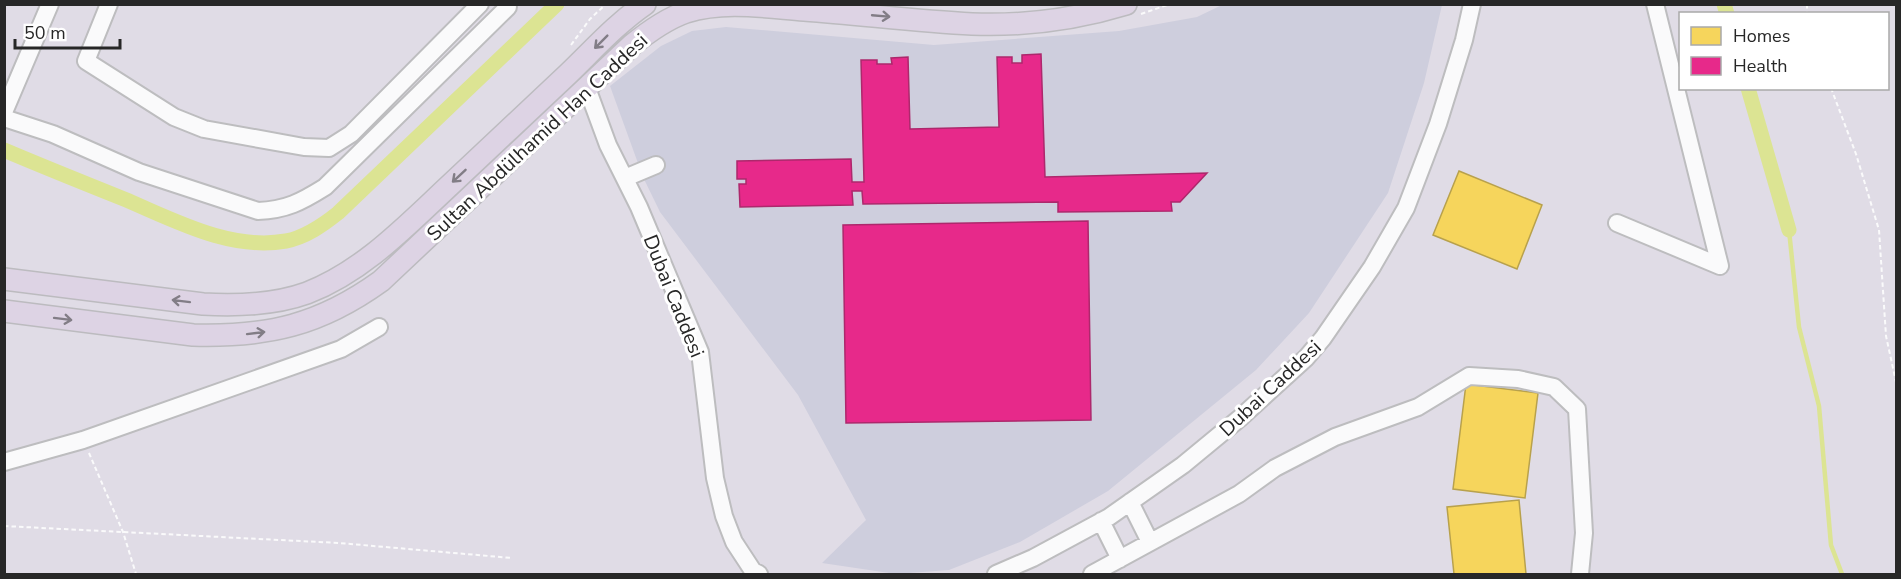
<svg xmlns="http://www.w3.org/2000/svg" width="1901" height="579" font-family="'Nunito Sans',sans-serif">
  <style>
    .medical { fill: #cecedd }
    .homes { fill: #f6d55c; stroke: #b8a14c; stroke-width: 1.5 }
    .health { fill: #e7298a; stroke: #ad286c; stroke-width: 1.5 }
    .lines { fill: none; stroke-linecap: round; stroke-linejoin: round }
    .stream { stroke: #dce493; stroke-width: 4.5 }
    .canal { stroke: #dce493; stroke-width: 15 }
    .minor-casing { stroke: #bdbdbf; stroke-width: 20 }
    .major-casing { stroke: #bcbbbf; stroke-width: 24 }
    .path { stroke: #fafafb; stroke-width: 2; stroke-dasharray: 4.5 3; stroke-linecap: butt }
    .minor { stroke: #fafafb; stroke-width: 16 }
    .major { stroke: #ddd3e4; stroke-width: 21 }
    .oneway { stroke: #827d86 }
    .labels { text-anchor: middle; stroke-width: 6; stroke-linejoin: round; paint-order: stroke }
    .street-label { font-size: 20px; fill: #272727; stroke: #fff }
  </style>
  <rect width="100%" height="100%" fill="#e0dce6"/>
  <path class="medical" d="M1222,5h220l-18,78 -36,110 -79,120 -53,57 -148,121 -88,51 -71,28 -53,4 -74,-11 44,-43 -68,-125 -138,-183 -17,-35 -33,-91 51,-40 31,-15 34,-4 208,18 185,-14 78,-14z"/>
  <path class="homes" d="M1459,171l83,34 -25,64 -84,-34z
    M1466,384l72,9 -13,105 -72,-9z
    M1519,500l7,74h-72l-7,-67z"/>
  <path class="health" d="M1041,54l4,123 162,-4 -27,29h-9l1,9 -114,1v-10l-195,2 -1,-13h-10l1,14 -113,2 -1,-23h7v-5h-9v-18l114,-2 1,23h12l-3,-122h16v4h15l-1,-6 17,-1 2,72 89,-2 -2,-70h15v6h10v-8z
    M1088,221l3,199 -245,3 -3,-198z"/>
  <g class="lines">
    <path class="stream" d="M1789,230l10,97 20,79 12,139 11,29"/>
    <path class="canal" d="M1724,4l3,10
      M1748,88l41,142
      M4,150c40,17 80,33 120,49 50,21 106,52 162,42 20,-4 37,-16 52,-28l219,-209"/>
    <g class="minor-casing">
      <path id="minor" d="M109,4l-23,57 88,56 30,12 100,18 25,1 22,-14 129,-130
        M587,88l21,57 31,62 61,145 15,126 9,38 10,26 19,29 6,3
        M4,112l46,-108
        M4,118l49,16 86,38 119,39c28,-1 43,-9 67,-24l183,-180
        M625,178l31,-13
        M1617,223l103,43 -65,-262
        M4,462l79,-22 258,-91 38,-22
        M1130,502l20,40
        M1101,521l19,38
        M996,574l37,-16 76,-41 74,-52 57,-47 66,-60 17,-20 49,-71 34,-59 32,-84 26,-84 8,-36
        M1092,574l147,-80 36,-26 60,-31 83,-30 51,-31 49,3 36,8 23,22 7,124 -4,41"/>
    </g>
    <g class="major-casing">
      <path id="major" d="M4,279l199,25c35,2 71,1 104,-11 57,-22 100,-68 144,-109 39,-37 78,-73 117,-110 25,-24 48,-50 77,-70
        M4,311l189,24c75,2 127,-10 188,-54l251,-236c16,-13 34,-26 54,-33 38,-12 79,-5 118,-2 56,4 112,11 168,14 51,2 105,-5 154,-20"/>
    </g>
    <path class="path" d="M1807,4v10
      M1141,14l29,-10
      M571,45l19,-26 16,-15
      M1831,88l25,66 23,76 7,106 10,46
      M89,453l34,79 13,42
      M4,526l335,17 173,15"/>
    <use href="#minor" class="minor"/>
    <use href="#major" class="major"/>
  </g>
  <defs><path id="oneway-shaft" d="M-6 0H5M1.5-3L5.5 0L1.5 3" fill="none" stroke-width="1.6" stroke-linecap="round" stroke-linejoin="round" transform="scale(1.5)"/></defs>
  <g class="oneway">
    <use href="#oneway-shaft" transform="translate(881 16) rotate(5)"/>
    <use href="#oneway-shaft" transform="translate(601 42) rotate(135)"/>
    <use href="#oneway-shaft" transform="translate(459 176) rotate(137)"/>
    <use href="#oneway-shaft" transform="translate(181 301) rotate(-173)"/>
    <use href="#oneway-shaft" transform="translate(63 319) rotate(7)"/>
    <use href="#oneway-shaft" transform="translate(256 333) rotate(-7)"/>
  </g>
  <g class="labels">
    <g class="street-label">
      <text transform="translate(537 137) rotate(-43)" y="7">Sultan Abdülhamid Han Caddesi</text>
      <text transform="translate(674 296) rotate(68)" y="7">Dubai Caddesi</text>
      <text transform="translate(1270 388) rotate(-43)" y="7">Dubai Caddesi</text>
    </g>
  </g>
  <rect width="1901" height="579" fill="none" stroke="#272727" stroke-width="12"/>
  <rect x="1679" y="12" width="210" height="78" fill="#ffffff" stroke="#a9a9a9" stroke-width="1.5"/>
  <rect x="1691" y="27" width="30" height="18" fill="#f6d55c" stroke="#a9a9a9" stroke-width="1.5"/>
  <text x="1733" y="42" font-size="18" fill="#272727">Homes</text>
  <rect x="1691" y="57" width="30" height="18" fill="#e7298a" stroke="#a9a9a9" stroke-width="1.5"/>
  <text x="1733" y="72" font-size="18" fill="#272727">Health</text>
  <path d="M15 39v9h105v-9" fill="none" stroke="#272727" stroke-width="3"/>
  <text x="24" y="39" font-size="18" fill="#272727" stroke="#ffffff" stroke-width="4.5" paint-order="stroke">50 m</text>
</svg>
